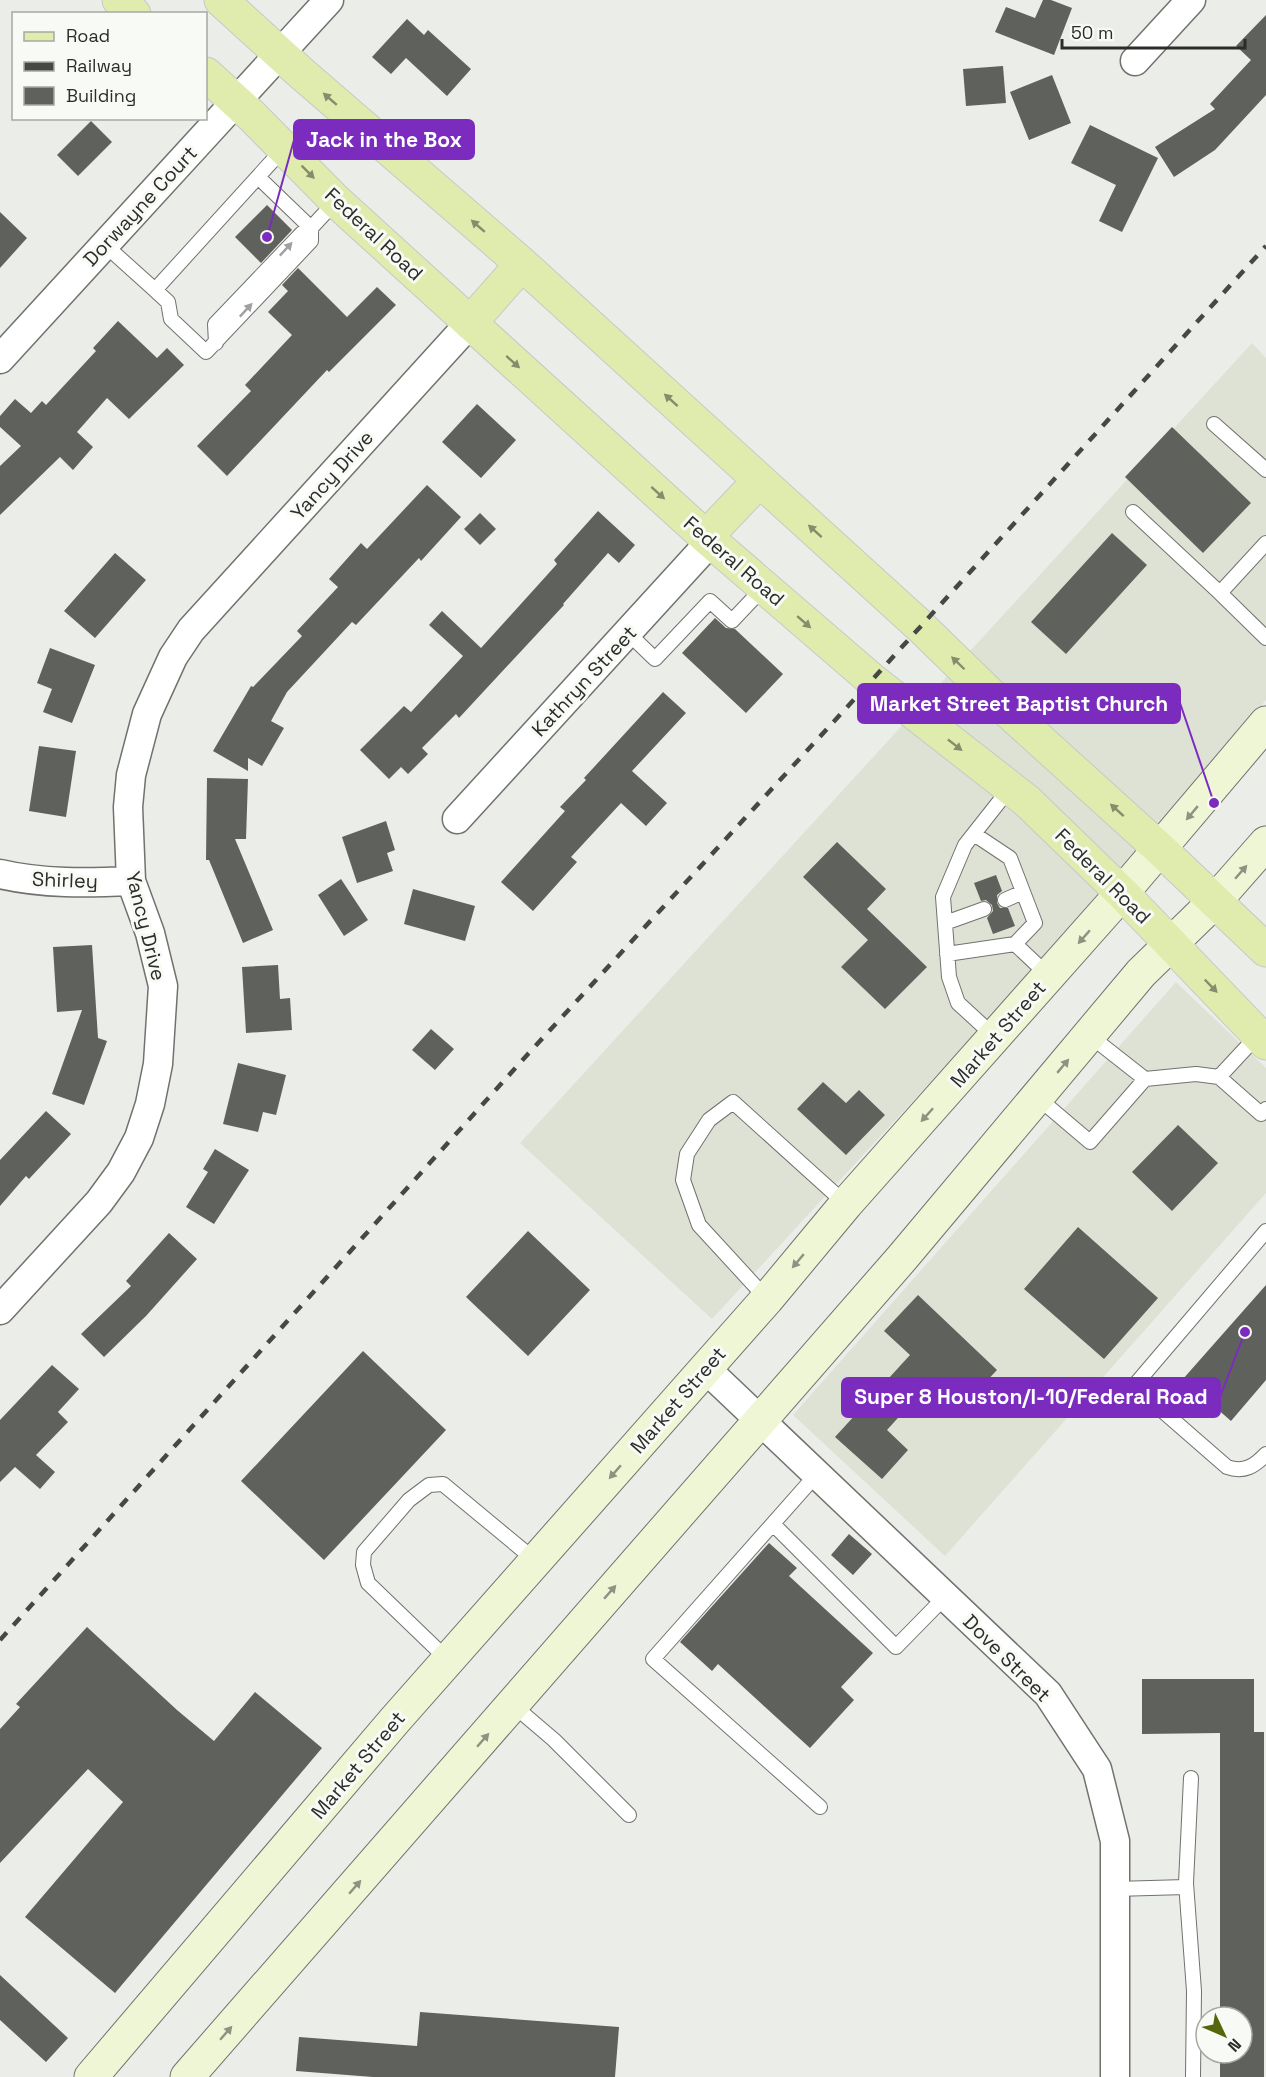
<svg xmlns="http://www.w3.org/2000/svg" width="1266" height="2077" font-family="'Space Grotesk',sans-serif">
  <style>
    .built { fill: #dee2d5 }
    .building { fill: #5f615c }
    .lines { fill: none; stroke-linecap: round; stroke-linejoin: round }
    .lane-casing { stroke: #71726e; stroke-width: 16 }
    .street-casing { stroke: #71726e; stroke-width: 31 }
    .secondary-casing { stroke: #71726e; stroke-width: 35 }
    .primary-casing { stroke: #c8c8c8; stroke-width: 35 }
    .lane { stroke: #fff; stroke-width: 14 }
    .street { stroke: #fff; stroke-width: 28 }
    .secondary { stroke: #eff6d6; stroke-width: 33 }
    .primary { stroke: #dfecad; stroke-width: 33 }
    .rail { stroke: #474846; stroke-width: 4.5; stroke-dasharray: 10 10; stroke-linecap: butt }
    .oneway { fill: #868c6c }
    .oneway2 { fill: #a0a0a0 }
    .oneway3 { fill: #8e9280 }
    .labels { text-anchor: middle; stroke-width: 6; stroke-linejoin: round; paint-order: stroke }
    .street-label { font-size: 20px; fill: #2c2d2b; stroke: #f8faf5 }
    .leader { fill: none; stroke: #7b2cbf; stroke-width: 2 }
    .callout-dot { fill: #7b2cbf; stroke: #f8faf5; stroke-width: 2 }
    .callout { fill: #7b2cbf; stroke: #7b2cbf; stroke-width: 2 }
    .callout-label { font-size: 21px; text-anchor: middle; font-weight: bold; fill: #fff }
  </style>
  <rect width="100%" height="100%" fill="#ebede8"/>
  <path class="built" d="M1252,343l14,15v342l-176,209 -378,410 -192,-176z
    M1176,982l90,86v125l-321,363 -152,-141z"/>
  <path class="building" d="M1043,0h8l21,8 -18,47 -59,-23 11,-25 29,11z
    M1266,15v80l-51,55 -41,27 -19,-30 60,-38 -5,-5 41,-44 -15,-14z
    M407,19l17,16 4,-5 43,39 -24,27 -41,-38 -15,16 -19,-17z
    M1003,66l3,37 -40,3 -3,-37z
    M1052,75l19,48 -42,17 -19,-48z
    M91,121l21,21 -34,34 -21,-21z
    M1090,125l68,33 -36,74 -23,-11 17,-36 -45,-22z
    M267,205l25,25 -31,33 -26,-26z
    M0,212l27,26 -27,30z
    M298,268l49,49 30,-30 19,18 -67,67 -2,-2 -100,106 -30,-30 54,-55 -6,-6 47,-50 -24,-23 20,-21 -6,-6z
    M118,321l39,37 10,-10 17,17 -55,54 -22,-21 -30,34 16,15 -20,23 -13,-13 -60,58v-49l21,-20 -21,-19v-11l15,-17 16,14 11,-12 4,4 50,-54 -3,-3z
    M477,404l39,36 -35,38 -39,-36z
    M1172,427l79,76 -48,50 -78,-76z
    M427,485l34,32 -40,44 -2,-3 -63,67 -4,-3 -65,70 -16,29 13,7 -22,38 -14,-8v13l-35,-20 38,-65 2,1 49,-51 -5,-5 41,-44 -9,-8 32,-36 6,6z
    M598,511l37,34 -16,18 -11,-10 -45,51 1,1 -105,113 -3,-4 -34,34 6,6 -20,20 -7,-7 -12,12 -29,-29 44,-44 7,6 52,-56 -34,-31 13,-14 39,37 76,-84 -3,-4z
    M480,513l16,16 -16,16 -16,-16z
    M1112,533l35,32 -81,89 -35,-32z
    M115,553l31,27 -51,58 -31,-27z
    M715,618l11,10 9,1 48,45 -37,39 -64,-60z
    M50,648l45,17 -23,58 -29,-11 9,-23 -15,-6z
    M663,692l23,21 -54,58 35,32 -21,23 -25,-23 -50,54 6,5 -44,49 -32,-29 64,-71 -5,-4 26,-27 -2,-2z
    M39,746l37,5 -10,66 -37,-6z
    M207,778l41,1 -2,60h-11l38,91 -30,13 -34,-83h-3z
    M386,821l9,29 -8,3 6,18 -36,12 -15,-46z
    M837,842l49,47 -19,20 60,58 -42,42 -44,-42 27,-27 -65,-63z
    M996,875l6,16 -5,4v8l3,5h8l7,18 -22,8 -6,-16 6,-7 -1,-6 -6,-5 -5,1 -7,-18z
    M341,879l27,41 -24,16 -26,-41z
    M413,889l62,17 -10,35 -61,-17z
    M92,945l6,93 9,3 -23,64 -32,-11 30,-84 -25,2 -4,-65z
    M278,965l2,34 10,-1 2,32 -46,3 -4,-66z
    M431,1029l23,20 -19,21 -23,-20z
    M238,1063l48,12 -10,40 -13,-3 -5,20 -35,-8z
    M823,1082l23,21 13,-13 26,25 -39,40 -49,-46z
    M46,1111l25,23 -42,45 -3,-3 -26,30v-46z
    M1178,1125l40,38 -46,48 -40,-39z
    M215,1149l34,21 -35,54 -28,-17 22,-35 -5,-3z
    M1078,1227l80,71 -54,61 -80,-70z
    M528,1231l62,59 -62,66 -62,-59z
    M169,1233l28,26 -51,57 -42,41 -23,-23 50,-48 -5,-5z
    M1266,1285v95l-35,41 -48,-42z
    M918,1295l79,75 -34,36 -29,-28 -47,52 21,20 -26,29 -47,-42 75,-82 -26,-24z
    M363,1351l83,79 -122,130 -83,-79z
    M52,1365l27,24 -21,23 10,10 -32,33 19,17 -15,17 -25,-22 -15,15v-62z
    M849,1534l23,20 -19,21 -22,-20z
    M769,1543l28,25 -8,8 84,77 -32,34 13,13 -44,48 -92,-84 -6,7 -32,-29z
    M87,1627l90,83 37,31 41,-49 67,56 -207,245 -90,-76 98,-115 -35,-33 -88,94v-134l20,-22 -4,-3z
    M1142,1679h112v53h10v345h-44v-24h22v-36h-22v-284l-78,1z
    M0,1975l68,63 -22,24 -46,-42z
    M420,2012l199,15 -4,50h-242l-77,-6 3,-34 118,9z"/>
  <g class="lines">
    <g class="lane-casing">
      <path id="lane" d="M105,245l50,45 129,-142
        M155,290l13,12 3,17 35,33 105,-111v-13l-53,-51
        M216,343l-1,-19 87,-91 9,-5 25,-27
        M1214,424l52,46
        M1133,512l87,81 46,-50
        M1220,593l46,45
        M628,633l27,26 55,-58 22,20 32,-34
        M974,834l36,24 25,65 -20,21
        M1005,900l18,-8
        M945,923l39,-14
        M947,954l68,-10 34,32
        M1258,1035l-39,42 42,37 5,-5
        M994,1036l-36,-33 -9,-26 -6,-80 22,-52 45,-57
        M1145,1079l51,-5 23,3
        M1037,1097l53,45 55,-63 -56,-44
        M1266,1231l-132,155 93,81c17,6 28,-1 39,-13
        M767,1299l-68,-74 -16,-45 4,-26 22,-34 24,-18 113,102
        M816,1475l-163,184 167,148
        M773,1524l123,123 49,-50
        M448,1660l-80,-77 -5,-18 1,-13 45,-52 20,-15 14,-1 93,77
        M513,1705l41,35 75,75
        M1191,1778l-5,105 8,108 -1,86
        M1115,1889l71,-2"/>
    </g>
    <g class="street-casing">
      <path id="street" d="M1135,61l56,-61
        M0,359l329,-359
        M457,819l254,-278
        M0,874c43,10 87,9 131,7
        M0,1310l99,-108 22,-30 18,-34 11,-34 8,-40 5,-78 -13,-53 -19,-52 -3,-74 3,-32 16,-61 26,-57 18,-27 279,-307
        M706,1369l342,325 49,75 18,72v236"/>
    </g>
    <g class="secondary-casing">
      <path id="secondary" d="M91,2077l304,-357 372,-421 79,-95 276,-311 144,-170
        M187,2077l715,-819 239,-285 74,-72 51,-58"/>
    </g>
    <g class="primary-casing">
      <path id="primary" d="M119,0l15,14
        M221,0l79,72 222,192 398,362 80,78 160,145 106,101
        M206,74l46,42 84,85 370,336 166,143 155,121 95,92 144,150
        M470,323l52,-59
        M706,537l53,-56"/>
    </g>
    <use href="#lane" class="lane"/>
    <use href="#street" class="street"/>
    <use href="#secondary" class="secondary"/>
    <use href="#primary" class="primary"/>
    <path class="rail" d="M0,1640l528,-586 344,-374 394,-434"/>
  </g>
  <defs><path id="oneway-solid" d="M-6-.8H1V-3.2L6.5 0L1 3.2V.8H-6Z" transform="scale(1.5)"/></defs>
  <g class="oneway">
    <use href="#oneway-solid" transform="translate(330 99) rotate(-139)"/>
    <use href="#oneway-solid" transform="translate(308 172) rotate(45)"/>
    <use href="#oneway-solid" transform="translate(478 226) rotate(-139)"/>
    <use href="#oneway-solid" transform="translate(513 362) rotate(42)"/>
    <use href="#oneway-solid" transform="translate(671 400) rotate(-138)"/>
    <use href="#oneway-solid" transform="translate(658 493) rotate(42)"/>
    <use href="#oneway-solid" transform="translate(815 531) rotate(-138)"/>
    <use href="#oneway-solid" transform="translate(804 622) rotate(41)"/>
    <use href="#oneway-solid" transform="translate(958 663) rotate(-136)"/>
    <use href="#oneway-solid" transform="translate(955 745) rotate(38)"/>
    <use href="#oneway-solid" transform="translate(1117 810) rotate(-138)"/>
    <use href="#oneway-solid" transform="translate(1211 986) rotate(46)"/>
  </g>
  <g class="oneway2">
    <use href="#oneway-solid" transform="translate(286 249) rotate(-47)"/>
    <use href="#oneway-solid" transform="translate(246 310) rotate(-47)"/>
  </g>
  <g class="oneway3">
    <use href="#oneway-solid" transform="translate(1192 813) rotate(130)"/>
    <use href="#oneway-solid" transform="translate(1241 872) rotate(-49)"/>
    <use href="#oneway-solid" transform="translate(1084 937) rotate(131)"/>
    <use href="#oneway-solid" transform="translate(1063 1066) rotate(-50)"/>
    <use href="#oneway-solid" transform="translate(927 1115) rotate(132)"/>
    <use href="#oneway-solid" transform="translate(798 1261) rotate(130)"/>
    <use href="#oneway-solid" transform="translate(615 1472) rotate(131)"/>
    <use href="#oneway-solid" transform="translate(610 1592) rotate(-49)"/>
    <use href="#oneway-solid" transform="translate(483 1740) rotate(-49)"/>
    <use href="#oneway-solid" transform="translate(355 1887) rotate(-49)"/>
    <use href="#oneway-solid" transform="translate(226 2033) rotate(-49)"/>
  </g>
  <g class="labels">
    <g class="street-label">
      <text transform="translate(140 206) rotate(-47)" y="7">Dorwayne Court</text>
      <text transform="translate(374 234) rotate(43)" y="7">Federal Road</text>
      <text transform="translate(332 475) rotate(-48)" y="7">Yancy Drive</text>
      <text transform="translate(734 561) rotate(41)" y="7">Federal Road</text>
      <text transform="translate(584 681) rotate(-47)" y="7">Kathryn Street</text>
      <text transform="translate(1103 876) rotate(45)" y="7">Federal Road</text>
      <text transform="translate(65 880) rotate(2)" y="7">Shirley</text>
      <text transform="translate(146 926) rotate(76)" y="7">Yancy Drive</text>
      <text transform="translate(998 1034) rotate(-49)" y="7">Market Street</text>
      <text transform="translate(678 1400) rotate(-49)" y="7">Market Street</text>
      <text transform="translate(1007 1658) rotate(45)" y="7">Dove Street</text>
      <text transform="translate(358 1765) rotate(-50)" y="7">Market Street</text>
    </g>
  </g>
  <path class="leader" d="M267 237L294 140M1214 803L1180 703M1245 1332L1220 1397"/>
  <g class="callout-dot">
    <circle cx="267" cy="237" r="6"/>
    <circle cx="1214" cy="803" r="6"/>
    <circle cx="1245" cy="1332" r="6"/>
  </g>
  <g class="callout">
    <rect x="294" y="120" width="180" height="39" rx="6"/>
    <rect x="858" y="684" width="322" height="39" rx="6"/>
    <rect x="842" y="1378" width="378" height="39" rx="6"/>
  </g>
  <g class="callout-label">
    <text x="384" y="147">Jack in the Box</text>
    <text x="1019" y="711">Market Street Baptist Church</text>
    <text x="1031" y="1404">Super 8 Houston/I-10/Federal Road</text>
  </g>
  <rect x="12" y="12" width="195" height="108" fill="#f8faf5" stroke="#a6a8a4" stroke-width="1.5"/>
  <rect x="24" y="32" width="30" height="9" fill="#dfecad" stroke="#a6a8a4" stroke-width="1.5"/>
  <text x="66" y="42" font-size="18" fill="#2c2d2b">Road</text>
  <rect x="24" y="62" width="30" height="9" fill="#474846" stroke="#a6a8a4" stroke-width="1.5"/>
  <text x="66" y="72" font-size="18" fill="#2c2d2b">Railway</text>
  <rect x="24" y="87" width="30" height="18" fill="#5f615c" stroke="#a6a8a4" stroke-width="1.5"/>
  <text x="66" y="102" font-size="18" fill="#2c2d2b">Building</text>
  <g transform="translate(1224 2035) rotate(134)"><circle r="28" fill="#f8faf5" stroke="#a6a8a4" stroke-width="1.5"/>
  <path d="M0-4.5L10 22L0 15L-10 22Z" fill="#57650b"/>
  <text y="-9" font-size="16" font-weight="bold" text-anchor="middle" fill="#2c2d2b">N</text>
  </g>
  <path d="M1062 39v9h183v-9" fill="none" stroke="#2c2d2b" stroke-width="3"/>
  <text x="1071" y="39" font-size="18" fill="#2c2d2b" stroke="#f8faf5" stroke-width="4.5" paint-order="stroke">50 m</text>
</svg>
